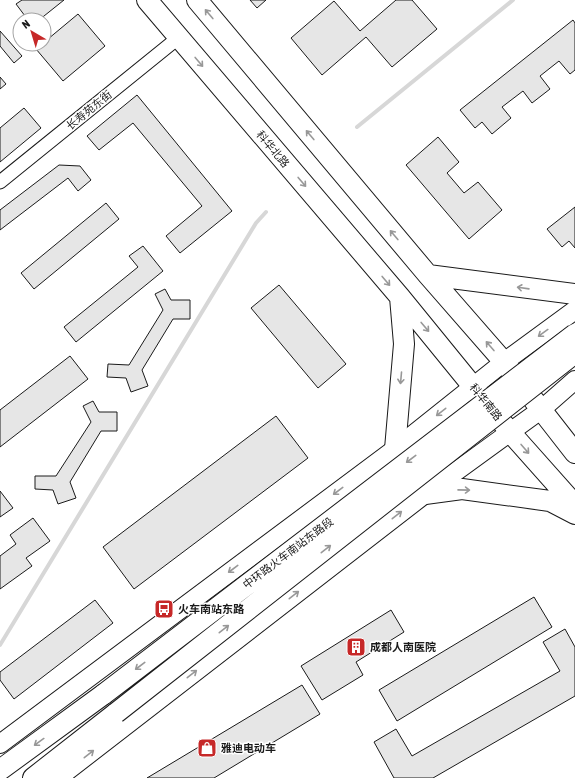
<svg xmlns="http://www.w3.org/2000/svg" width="575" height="778" font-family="'Asap Condensed','Noto Sans SC',sans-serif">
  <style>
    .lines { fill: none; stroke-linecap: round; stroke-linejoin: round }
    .stream { stroke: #d7d7d7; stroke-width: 4 }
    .building { fill: #e6e6e6; stroke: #1a1a1a }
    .street-casing { stroke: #1a1a1a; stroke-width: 15 }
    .secondary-casing { stroke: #1a1a1a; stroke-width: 20 }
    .primary-casing { stroke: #1a1a1a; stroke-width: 22 }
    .street { stroke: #fff; stroke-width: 13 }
    .secondary { stroke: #fff; stroke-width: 18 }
    .primary { stroke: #fff; stroke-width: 20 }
    .primary-bridge-casing { stroke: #1a1a1a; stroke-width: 22; stroke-linecap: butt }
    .primary-bridge { stroke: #fff; stroke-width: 20 }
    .oneway { stroke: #989898 }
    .labels { text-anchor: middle; stroke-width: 3; stroke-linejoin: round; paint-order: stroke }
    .street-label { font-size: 11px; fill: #1a1a1a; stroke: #fff }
    .poi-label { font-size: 11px; font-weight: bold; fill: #1a1a1a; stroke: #fff; text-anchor: start }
  </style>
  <rect width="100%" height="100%" fill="#fff"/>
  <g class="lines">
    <path class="stream" d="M357,127l156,-127
      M0,645l256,-422 10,-11"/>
  </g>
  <path class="building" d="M22,0h42l-25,20h-11l-12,-16z
    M250,0h16l-9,8z
    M396,0h16l25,29 -45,38 -26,-30 -44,38 -31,-37 43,-37 26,30z
    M78,14l27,32 -42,35 -27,-32z
    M573,20l2,3v47l-5,4 -11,-13 -19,15 10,13 -18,14 -9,-12 -21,16 9,11 -19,16 -10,-12 -7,6 -15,-18z
    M0,31l22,25 -8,7 -14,-17z
    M0,77l6,7 -6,5z
    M137,95l95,116 -52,42 -14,-17 36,-30 -69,-83 -34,27 -12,-14z
    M24,108l17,20 -41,34v-34z
    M438,137l21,25 -12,11 17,20 14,-11 24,28 -33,29 -63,-74z
    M59,165l21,1 11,14 -13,11 -10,-13 -68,52v-20z
    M106,203l13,16 -85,70 -13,-16z
    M575,207v41l-6,-7 -7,6 -15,-18z
    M143,246l20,25 -87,71 -12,-15 74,-60 -9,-11z
    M279,285l67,79 -28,24 -67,-80z
    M165,289l6,11h19v19h-17l-31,51 6,16 -17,6 -5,-14 -19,-1 1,-13 21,1 34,-55 -8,-16z
    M70,356l18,23 -88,68v-37z
    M93,401l6,11h18v19h-16l-31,51 6,16 -18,6 -5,-14 -18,-1v-13h21l35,-54 -8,-16z
    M276,416l32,42 -174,131 -31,-42z
    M0,491l13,17 -13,9z
    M33,518l17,23 -24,17 6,8 -32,23v-33l16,-12 -6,-9z
    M534,597l18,30 -155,94 -18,-31z
    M95,600l18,23 -99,76 -14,-19v-8z
    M391,610l13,22 -48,30 7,13 -41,25 -21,-34z
    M565,629l10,18v49l-142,82h-39l-20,-36 22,-13 16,27 148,-85 -17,-29z
    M302,685l18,29 -106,64h-67z"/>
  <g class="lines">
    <g class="street-casing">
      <path id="street" d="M0,182l178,-144"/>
    </g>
    <g class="secondary-casing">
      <path id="secondary" d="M0,744l395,-295 109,-87 71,-52
        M58,778l367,-284 117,-85 33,-29"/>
    </g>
    <g class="primary-casing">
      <path id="primary" d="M147,0l253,297 110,135 65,73
        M197,0l231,275 76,87 71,91
        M428,275l147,19
        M395,449l9,-105 -4,-47
        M425,494l37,-5 88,12 25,13
        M0,770l104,-76
        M33,778l83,-65"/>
    </g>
    <use href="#street" class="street"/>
    <use href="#secondary" class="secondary"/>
    <use href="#primary" class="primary"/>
    <g class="primary-bridge-casing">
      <path id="primary-bridge" d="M104,694l471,-360
        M116,713l459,-360"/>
    </g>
    <use href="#primary-bridge" class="primary-bridge"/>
  </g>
  <defs><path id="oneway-shaft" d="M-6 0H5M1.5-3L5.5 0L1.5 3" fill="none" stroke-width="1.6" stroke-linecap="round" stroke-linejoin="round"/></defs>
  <g class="oneway">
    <use href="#oneway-shaft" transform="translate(209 14) rotate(-130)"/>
    <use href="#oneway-shaft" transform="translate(199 62) rotate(50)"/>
    <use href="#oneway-shaft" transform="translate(310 135) rotate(-130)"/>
    <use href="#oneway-shaft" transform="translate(302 182) rotate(50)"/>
    <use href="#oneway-shaft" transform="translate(394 235) rotate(-130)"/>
    <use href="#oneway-shaft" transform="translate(386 281) rotate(50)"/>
    <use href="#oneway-shaft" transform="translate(523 288) rotate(-172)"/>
    <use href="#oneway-shaft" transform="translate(425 327) rotate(50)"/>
    <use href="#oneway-shaft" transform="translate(543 333) rotate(144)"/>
    <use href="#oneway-shaft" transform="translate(490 346) rotate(-131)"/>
    <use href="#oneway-shaft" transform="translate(401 378) rotate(95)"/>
    <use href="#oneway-shaft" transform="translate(441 412) rotate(142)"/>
    <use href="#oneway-shaft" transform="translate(525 449) rotate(49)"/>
    <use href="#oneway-shaft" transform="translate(411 459) rotate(143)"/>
    <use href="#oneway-shaft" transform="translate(464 490) rotate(1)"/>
    <use href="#oneway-shaft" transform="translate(338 491) rotate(143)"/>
    <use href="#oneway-shaft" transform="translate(397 515) rotate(-38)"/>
    <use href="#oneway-shaft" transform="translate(326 549) rotate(-38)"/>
    <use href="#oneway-shaft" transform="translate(233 569) rotate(143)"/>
    <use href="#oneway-shaft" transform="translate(294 595) rotate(-38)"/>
    <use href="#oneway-shaft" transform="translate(224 629) rotate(-38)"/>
    <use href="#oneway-shaft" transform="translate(140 666) rotate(143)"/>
    <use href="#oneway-shaft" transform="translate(192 674) rotate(-38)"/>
    <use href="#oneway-shaft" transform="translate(39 742) rotate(144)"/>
    <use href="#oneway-shaft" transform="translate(89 754) rotate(-38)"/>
  </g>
  <defs>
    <g id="bus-square" transform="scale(1)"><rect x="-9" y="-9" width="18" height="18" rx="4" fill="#c62828" stroke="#fff"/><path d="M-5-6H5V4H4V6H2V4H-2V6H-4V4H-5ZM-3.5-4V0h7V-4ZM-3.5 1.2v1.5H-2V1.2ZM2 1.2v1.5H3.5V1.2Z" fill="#fff"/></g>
    <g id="building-square" transform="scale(1)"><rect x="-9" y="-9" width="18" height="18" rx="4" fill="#c62828" stroke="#fff"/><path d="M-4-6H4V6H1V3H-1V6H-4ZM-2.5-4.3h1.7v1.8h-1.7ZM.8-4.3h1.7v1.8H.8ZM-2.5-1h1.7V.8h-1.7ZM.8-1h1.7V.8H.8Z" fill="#fff"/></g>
    <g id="shop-square" transform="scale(1)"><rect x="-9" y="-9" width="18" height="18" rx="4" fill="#c62828" stroke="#fff"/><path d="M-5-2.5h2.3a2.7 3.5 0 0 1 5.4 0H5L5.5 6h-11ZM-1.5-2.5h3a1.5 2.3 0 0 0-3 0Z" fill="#fff"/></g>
  </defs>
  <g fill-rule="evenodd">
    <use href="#bus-square" x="164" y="609"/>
    <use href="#building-square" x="356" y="647"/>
    <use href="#shop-square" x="207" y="748"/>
  </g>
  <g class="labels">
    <g class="street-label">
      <text transform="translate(89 110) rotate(-39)" y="4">长寿苑东街</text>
      <text transform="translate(273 149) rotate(50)" y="4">科华北路</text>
      <text transform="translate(486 402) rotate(51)" y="4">科华南路</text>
      <text transform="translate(288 553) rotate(-37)" y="4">中环路火车南站东路段</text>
    </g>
    <g class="poi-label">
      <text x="178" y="613">火车南站东路</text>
      <text x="370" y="651">成都人南医院</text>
      <text x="221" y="752">雅迪电动车</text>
    </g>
  </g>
  <g transform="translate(32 32) rotate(322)"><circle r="19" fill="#ffffff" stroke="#a3a3a3"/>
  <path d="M0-3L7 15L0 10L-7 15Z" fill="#c62828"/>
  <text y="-6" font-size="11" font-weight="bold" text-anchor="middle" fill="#1a1a1a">N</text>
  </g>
</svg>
